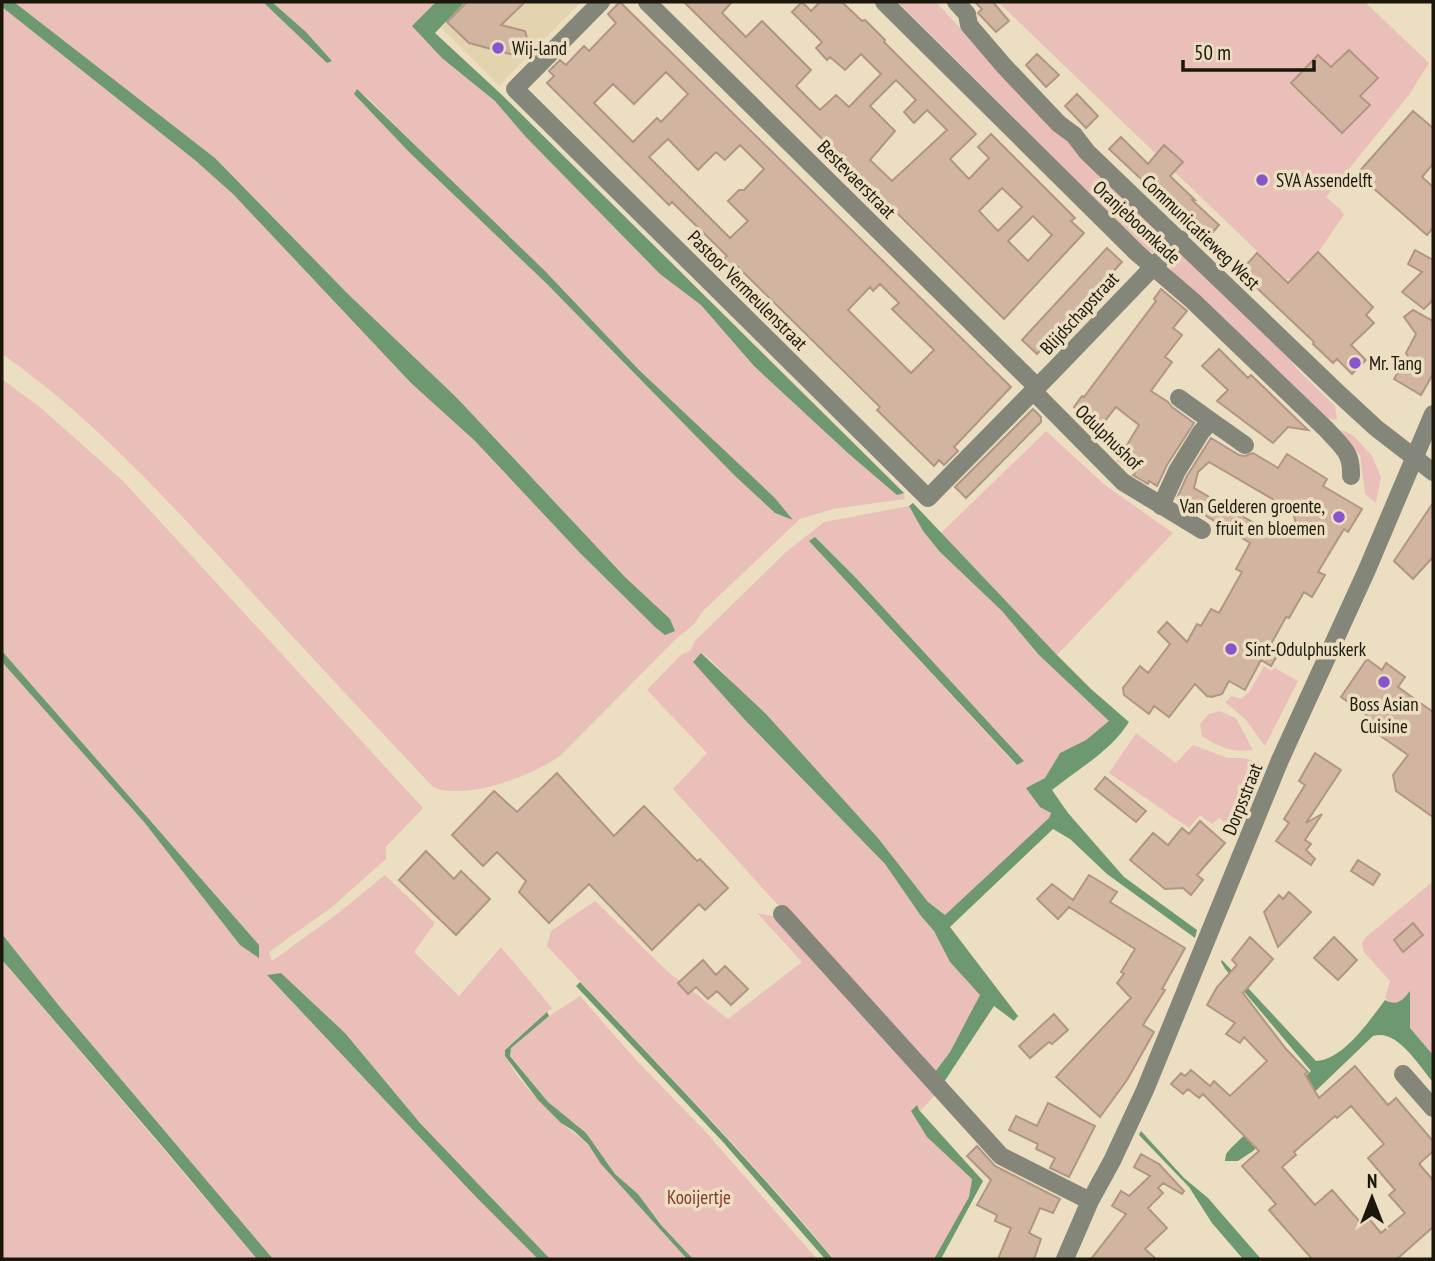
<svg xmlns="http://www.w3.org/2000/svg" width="1435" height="1261" font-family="'PT Sans Narrow',sans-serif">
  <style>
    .built { fill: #e3d3af }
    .green { fill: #eabfb9; fill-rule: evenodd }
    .water { fill: #6e986f }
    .building { fill: #d1b5a1; stroke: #b09683; stroke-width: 2; fill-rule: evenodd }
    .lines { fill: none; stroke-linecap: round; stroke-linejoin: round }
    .minor { stroke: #84867a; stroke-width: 18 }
    .poi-dot { fill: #8955ce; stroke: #ecdfc1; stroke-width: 2.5 }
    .labels { text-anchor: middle; stroke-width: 7; stroke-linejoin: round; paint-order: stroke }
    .poi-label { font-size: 19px; fill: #1c170c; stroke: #ecdfc1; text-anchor: start }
    .street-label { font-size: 19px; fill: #1c170c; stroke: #ecdfc1 }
    .park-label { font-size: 19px; fill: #82372f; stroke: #ecdfc1 }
  </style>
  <rect width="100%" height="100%" fill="#ecdfc1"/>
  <path class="built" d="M466,2h115l-82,84 -58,-58z"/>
  <path class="green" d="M14,2h249l69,59 -26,-29 -34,-30h191l-28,29v2l68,63 401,397 1,6 -72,10 -33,10 -97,92 -9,13 -18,15 -115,116c-26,20 -97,47 -128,32 -62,-66 -124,-132 -185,-199 -76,-83 -153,-169 -246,-234v-347l194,154 37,33 178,189 64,58 105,112 75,74 14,-8 -44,-42 -168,-179 -109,-104 -133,-136zM357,90l10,7 272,273 135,127 18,22 -17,-6 -40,-37 -188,-192 -138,-132z
    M898,2h38l115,124 113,110 -2,9 -8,8 -8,-3z
    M998,2h367l64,61 -20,32 -83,102 14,12 4,6 -27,39 -24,25h-7z
    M1182,253l102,98 13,18 38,37 2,14 -17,-3 -149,-145 -1,-9 3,-6z
    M2,379l39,29 82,73 300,327 -37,39v12l-54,48 -63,45 3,9 65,-47 48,-39 50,48 -21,29 45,44 42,-49 51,61 -47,41c-1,18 40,59 54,72 9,9 21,14 29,24 32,39 65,77 99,114h-137l-130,-136 -75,-90 -64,-60 -13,3 208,221 62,62h-265l-213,-252 -58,-73v-272l142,160 96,123 19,12v-12l-257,-294z
    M1332,429l13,2 9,5 18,20 9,21 -5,26 -11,-9 -5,-39z
    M1046,431l59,54 68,48 -116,122 -116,-122z
    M909,506l14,25 17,21 62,59 37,44 71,66 -24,19 -26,13 -15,25 -18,10 24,26 -2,4 -104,97 -17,-13 -50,-64 -165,-176 -11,-9 -9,8 52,59 140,144 36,52 13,15 16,31 31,33 -31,57 -15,20 -151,-164 -7,-4 -104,-115 34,-36 -60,-63 35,-36 8,-3 4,-9 92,-90 38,-30zM815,538l41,40 168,183 -8,4 -206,-223z
    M1264,666l7,5 4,-3 23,13 -33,65 -20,-27 -20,-17 7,-6 9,3 8,-7z
    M1219,711l17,7 17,32c-20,3 -34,-3 -51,-14l-2,-12 9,-10z
    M1136,733l40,30 17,-18 35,13h15l16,4 -23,70 -17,-14 -7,6 -12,-9 -11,13 -80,-55z
    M1431,883l2,2v170l-23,-27v-36l-9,10h-10l-6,-4 5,-17 -26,-29 -2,-8 3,-6z
    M595,901l72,70 61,48 74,-57 -45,-49 20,4 162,174 -19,20 -1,-1 8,27 45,42 -3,18 -35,62h-100c-90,-109 -191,-209 -287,-313l4,-15z
    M2,960l255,299h-255z
    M580,996l57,65 67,69 113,129h-124l-32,-34 -23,-31 -23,-20 -39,-50 -12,-7 -16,-15 -38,-47 1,-7 32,-28z"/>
  <path class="water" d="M2,2h12l201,156 133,136 109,104 168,179 45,42 5,12 -10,4 -10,-8 -75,-74 -105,-112 -64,-58 -178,-189 -37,-33 -194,-154z
    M263,2h9l34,30 26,29 -5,2z
    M436,2h29l-30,31 68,63 401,397 -7,2 -48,-41 -95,-88 -53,-61 -41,-31 -135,-138 -30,-35 -53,-43 -30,-32z
    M357,89l188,182 94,99 135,127 19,23 -18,-7 -40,-37 -188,-192 -138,-132 -55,-58z
    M913,503l144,152 34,34 38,33c-18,29 -51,47 -77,68l16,23 56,64 73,53 -2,8 -88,-64 -37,-35 -17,-10 -103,98 68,89 -4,5 -20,-15 -50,76 -9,-10 15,-20 30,-57 -30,-33 -16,-31 -13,-15 -36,-52 -140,-144 -52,-58 8,-9 65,61 112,124 50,64 17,13 104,-97 2,-5 -11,-6 -14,-19 19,-10 15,-25 26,-13 23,-19 -70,-66 -37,-44 -62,-59 -17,-21 -14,-25z
    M815,537l41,41 168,183 -7,4 -208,-224z
    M2,651l257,294v13l-19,-13 -96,-123 -142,-160z
    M2,934l58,73 213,252h-16l-95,-113 -152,-177 -8,-9z
    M1222,960l94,101c27,-1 54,-41 69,-61 13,6 17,1 25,-9v37l23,27v27c-14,-16 -36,-54 -60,-46l-120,115 -15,10h-13l1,-7 5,-6 80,-77 -85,-101 -5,-8z
    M281,973l64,60 75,90 130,136h-12l-62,-62 -209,-222z
    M580,982c86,91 173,181 253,277h-8l-102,-117 -147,-156z
    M547,1012l2,4 -38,32 -1,8 38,46 38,31 29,41 23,20 23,31 32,34h-6l-86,-95 -13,-20 -14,-13 -13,-8 -23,-23 -33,-44v-6z
    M917,1105l2,5 64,71 -42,78h-7l35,-62 3,-18 -45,-42 -16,-26z
    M1141,1131l43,47 24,20 53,61h-18l-31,-36 -23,-36 -50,-52z"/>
  <path class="building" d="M467,2h58l-24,23 24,6 4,14 -11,11 -49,-13 -22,-21z
    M620,2l391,385 -57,60 4,4 -14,14 -5,-5 -5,6 -57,-56 3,-3 -145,-143 -18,2 10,-10 -55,-54 -3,3 -122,-122 7,-7 -5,-5 11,-11 6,5 18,-19 5,5 27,-28 -8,-9zM666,72l22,22 -27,28 -4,-4 -24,24 -39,-39 19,-19 21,20zM668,139l30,31 18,-18 9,8 15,-15 24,24 -20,21h-5l-11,11 20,20 -18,17 -81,-81zM880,284l19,19 -7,6 42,41 -23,23 -63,-63 22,-23 3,4z
    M684,2h48l-10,11 24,24 16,-16 49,49 -15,16 24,24 16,-15 13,12 32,-33 -20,-20 -16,16 -15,-13 -3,3 -11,-12 6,-6 -30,-30 10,-10 9,9 9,-9h22l20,19 3,-1 20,20 -1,2 92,92 -26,25 19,20 20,-21 -11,-11 13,-13 84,84 -4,3 13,12 -80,86zM896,80l20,20 -12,12 10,11 13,-13 20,20 -55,51 -22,-21 25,-29 -25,-25zM1002,188l20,19 -24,24 -19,-20zM1033,216l19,19 -24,26 -20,-20z
    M975,2h18l16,19 -13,11 -18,-19 4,-4z
    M1349,50l29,28 -18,18 10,9 -28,28 -51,-50 27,-28 13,12z
    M1037,54l22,21 -13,12 -20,-22z
    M1077,94l21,22 -12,12 -21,-22z
    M1413,111l20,17v36l-11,13 11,10v41l-6,7 -70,-61z
    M1121,137l27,27 16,-19 19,17 -13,14 25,24h-3l27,25 -13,15 -97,-91z
    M1107,248l15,14 -85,92 -15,-14z
    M1415,250l18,10v40l-9,9 -22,-17 20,-20 -14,-8z
    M1318,252l55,55 -7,8 8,8 -23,22 15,15 -14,14 -15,-15 -4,4 -20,-19 1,-2 -74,-70 17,-19 31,30z
    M1161,289l26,22 -14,17 9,7 -17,22 7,5 -21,29 17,11 4,5 22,16 -27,42 -10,21 -8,-5 -1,3 -15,-9 2,-2 -17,-13 21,-35 -23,-18 -16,20 -26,-20 8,-11 2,1 72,-96 -2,-2z
    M1413,310l20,11v53l-12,21 -27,-16 14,-22 -2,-4 10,-19 -12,-17z
    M1219,349l29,29 3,-3 57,55 -20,-3 -15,16 -56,-42 11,-11 -26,-24z
    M1033,409l8,8v5l-75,76 -11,-11z
    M1211,438l28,17 6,1 8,-3 25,15 9,-14 40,25 -4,7 39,23 -14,23 -4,-3 -26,43 7,3 -13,22 -8,-5 -15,26 -3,-1 -15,27 10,5 -10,17 -10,-6 -16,30 -16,-9 -7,13 -10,3 -5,-1 -12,-12 -26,33 -15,-11 -5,8 -25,-19 -1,-7 17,-22 8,7 22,-29 -12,-12 9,-10 20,20 10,-18 4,2 10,-17 8,4 23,-41 -6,-3 14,-26 -73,-45 10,-22zM1209,462l84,49 4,19 -19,7 -84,-49 4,-16z
    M1433,503v54l-20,22 -19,-18z
    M1367,659l15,11 4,-7 19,14 -7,10 35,25v105l-37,-26 -3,-16 15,-20 -39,-27 2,-4 -7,-6 3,-3 -26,-18z
    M1315,753l26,17 -35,53 16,-9 -17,26 6,4 -5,6 9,9 -4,6 -35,-24 13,-18 -5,-4 21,-34 -6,-4z
    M557,773l57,63 30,-30 53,55 3,-2 28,29 -23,22 -6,-6 -47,46 -63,-66 -40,39 -30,-31 7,-11 -29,-29 -14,14 -31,-31 42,-44 23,21z
    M1105,777l41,34 -10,11 -41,-33z
    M1200,821l25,22 -28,32 6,5 -12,15 -8,-7 -18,1 -35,-29 23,-27 15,12 14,-17 7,6z
    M426,851l28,28 7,-8 29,28 -34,36 -57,-55z
    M1358,860l22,14 -7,11 -22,-14z
    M1089,875l28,17 -7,10 75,46 -23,41 3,1 -22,35 11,7 -27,48 -27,37 -44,-40 75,-79 -14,-15 7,-9 -3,-2 14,-23 -66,-42 -11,12 -21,-20 15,-15 21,16z
    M1289,892l22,20 -33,35 -14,-35 15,-17 4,4z
    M1413,923l10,12 -20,17 -9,-12z
    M1250,937l23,22 -30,34 43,56 22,23 -3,2 14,24 36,-32 33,39 8,-7 37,43v10l-14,13 14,16v47l-36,32h-85l-43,-49 7,-6 -34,-38 17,-15 -56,-57 -4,4 -11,-9 -5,5 -12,-10 10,-11 4,3 6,-6 19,16 4,-5 16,15 37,-35 -23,-24 -4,6 -14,-9 9,-11 -28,-18 10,-18 20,-22 -5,-5zM1351,1106l33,38 -16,14 27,32 -6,5 16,18 -24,20 -15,-18 -6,7 -28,-32 -17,15 -33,-38 14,-12 -2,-3 41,-36 2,2z
    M1334,937l23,23 -19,20 -24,-22z
    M703,960l13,15 9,-9 23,23 -17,16 -14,-14 -9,8 -12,-12 -8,7 -10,-11z
    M1054,1014l14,16 -16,14 -3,-2 -19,16 -11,-12z
    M1048,1103l47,23 -26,51 -19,-9 5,-10 -19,-9 2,-5 -29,-14 7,-14 21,10z
    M977,1146l18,20 65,33 -7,14 -13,-5 -11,25 12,6 -7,20h-36l13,-31 -16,-7 2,-6 -20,-10 14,-25 -24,-24z
    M1141,1154l18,10 25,27 -2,3 -19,-11 -5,5 5,5 -15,15 19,20 -22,21 11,10h-65l35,-45 -14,-8 9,-15 8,5 21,-20 -16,-9z"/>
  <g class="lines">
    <path class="minor" d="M601,2l-86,87 413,409 127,-129 125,-130
      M647,2l390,385
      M884,2l253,251 56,48 134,129c15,17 25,22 24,46
      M956,2l11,12 2,11 35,41 55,58 15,11 13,17 250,240 39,36 57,44
      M1033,391l90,91 79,48
      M1179,398l32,23
      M1161,506l16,-35 24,-39 10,-11 34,24
      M782,914l219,242 89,45
      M1403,1074l30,34
      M1065,1259l25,-58 22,-40 33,-71 135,-330 86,-188 67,-158"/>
  </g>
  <g class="poi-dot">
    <circle cx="498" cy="48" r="7"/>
    <circle cx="1262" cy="180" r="7"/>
    <circle cx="1355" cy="363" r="7"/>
    <circle cx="1339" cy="517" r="7"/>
    <circle cx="1231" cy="649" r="7"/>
    <circle cx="1384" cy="682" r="7"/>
  </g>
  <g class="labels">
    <g class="poi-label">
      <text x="512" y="55">Wij-land</text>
      <text x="1276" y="187">SVA Assendelft</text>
      <text x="1369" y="370">Mr. Tang</text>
      <text x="1325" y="513" text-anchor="end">Van Gelderen groente,<tspan x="1325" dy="22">fruit en bloemen</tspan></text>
      <text x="1245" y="656">Sint-Odulphuskerk</text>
      <text x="1384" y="711" text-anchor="middle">Boss Asian<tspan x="1384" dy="22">Cuisine</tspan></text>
    </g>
    <g class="street-label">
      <text transform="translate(857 179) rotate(45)" y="7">Bestevaerstraat</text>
      <text transform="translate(1137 222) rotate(43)" y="7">Oranjeboomkade</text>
      <text transform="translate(1201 232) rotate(44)" y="7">Communicatieweg West</text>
      <text transform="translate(748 290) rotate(45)" y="7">Pastoor Vermeulenstraat</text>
      <text transform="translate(1079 313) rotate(-47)" y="7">Blijdschapstraat</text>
      <text transform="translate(1109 437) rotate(44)" y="7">Odulphushof</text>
      <text transform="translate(1242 799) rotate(-68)" y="7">Dorpsstraat</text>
    </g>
    <g class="park-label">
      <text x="699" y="1204">Kooijertje</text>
    </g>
  </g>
  <rect width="1435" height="1261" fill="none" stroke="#1c170c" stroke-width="7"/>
  <g transform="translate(1372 1198)" stroke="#ecdfc1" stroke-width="5" paint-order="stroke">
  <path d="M0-5L12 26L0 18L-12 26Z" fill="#1c170c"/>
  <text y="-10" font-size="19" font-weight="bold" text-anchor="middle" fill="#1c170c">N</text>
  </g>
  <path d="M1183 60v10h131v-10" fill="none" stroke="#1c170c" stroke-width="3.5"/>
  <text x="1194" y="60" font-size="21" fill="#1c170c" stroke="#ecdfc1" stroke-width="5" paint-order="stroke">50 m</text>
</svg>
